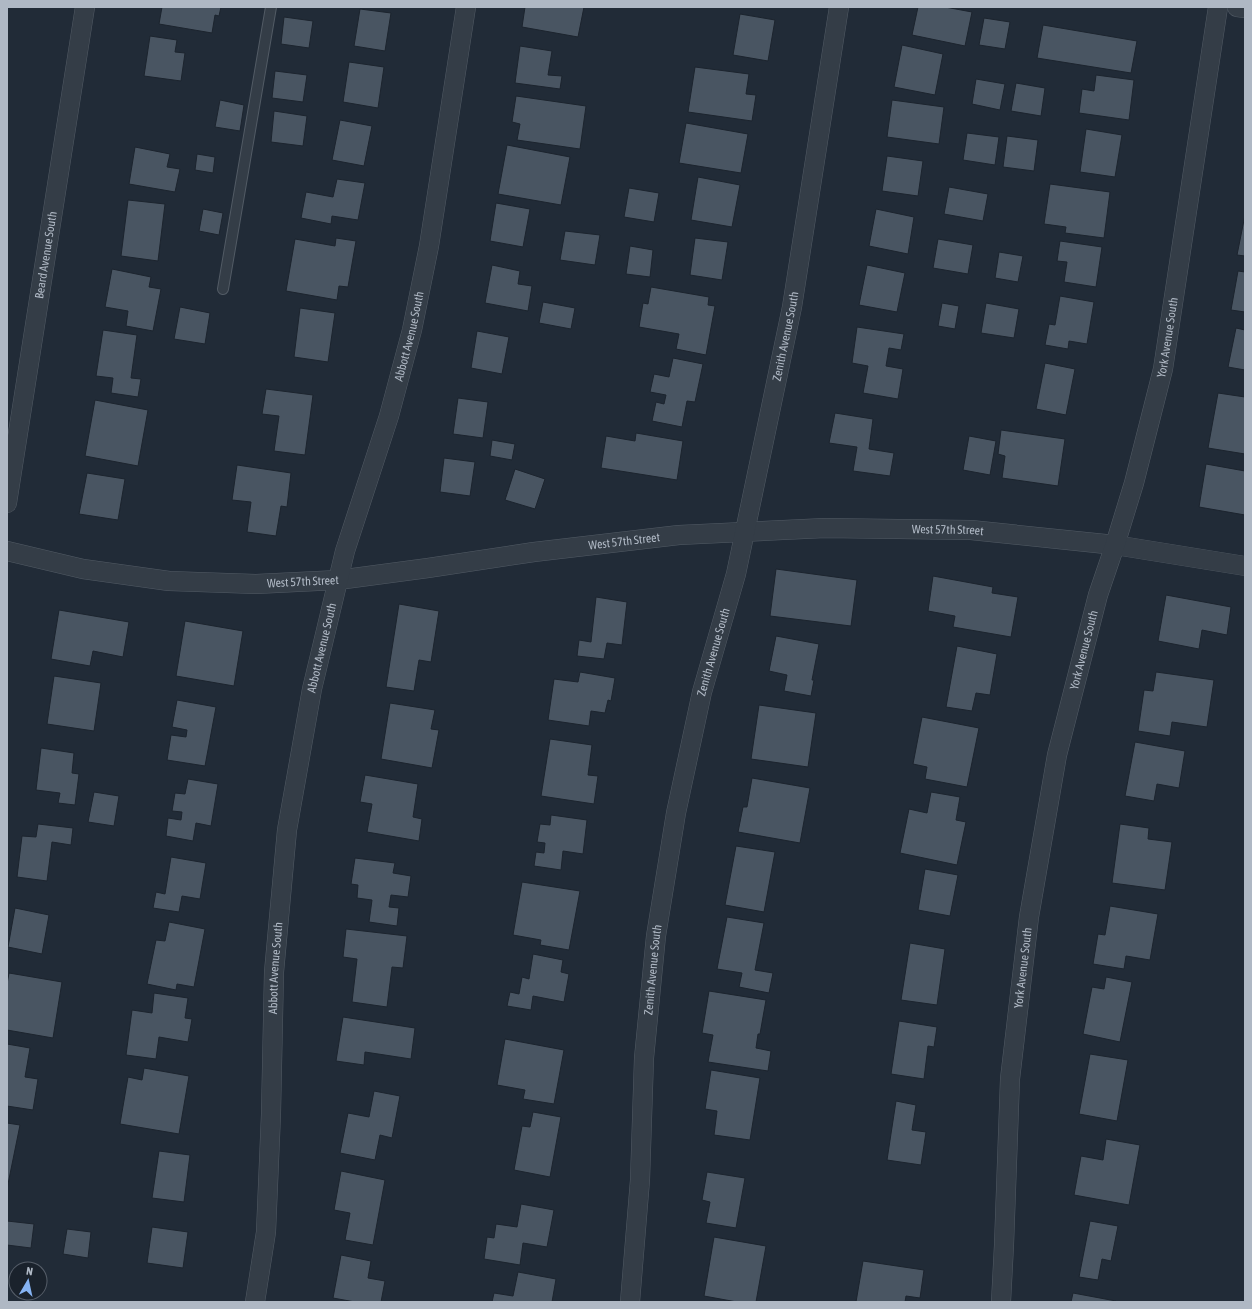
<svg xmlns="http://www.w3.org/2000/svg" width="1252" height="1309" font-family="'Asap Condensed',sans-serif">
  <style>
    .building { fill: #495562; stroke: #1c242e }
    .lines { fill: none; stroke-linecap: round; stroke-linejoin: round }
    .lane-casing { stroke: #525b65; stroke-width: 12 }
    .street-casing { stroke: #525b65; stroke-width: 20 }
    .lane { stroke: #343d47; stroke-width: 10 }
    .street { stroke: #343d47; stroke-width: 19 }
    .labels { text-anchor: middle; stroke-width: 3.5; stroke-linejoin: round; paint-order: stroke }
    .street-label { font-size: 12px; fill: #afb8c4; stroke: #1a222c }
  </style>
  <rect width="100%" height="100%" fill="#212b37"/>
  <path class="building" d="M162,7h59l-2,9 -4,-1 -3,18 -53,-9z
    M525,7h59l-6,30 -56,-10z
    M918,7h27l27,5 -7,34 -53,-11z
    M360,9l31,4 -6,38 -31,-5z
    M740,14l35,6 -7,41 -35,-6z
    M284,17l29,4 -4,27 -28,-4z
    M984,18l26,4 -5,27 -26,-4z
    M1043,25l94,16 -6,32 -94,-15z
    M150,36l27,4 -2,12 10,1 -4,28 -37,-5z
    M902,45l41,9 -8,41 -41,-8z
    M520,46l32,5 -4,24 14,1 -2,13 -45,-6z
    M349,62l35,5 -6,41 -35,-6z
    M695,67l54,7 -3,20 10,1 -4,26 -64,-9z
    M275,71l32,4 -4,27 -31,-4z
    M1096,75l38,5 -5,40 -50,-7 3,-24 12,2z
    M976,79l29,5 -5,26 -28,-6z
    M1016,83l29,5 -4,28 -30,-5z
    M516,96l70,10 -6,43 -63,-9 3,-16 -8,-2z
    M220,100l24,5 -4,26 -25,-4z
    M892,100l52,7 -5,37 -52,-7z
    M274,111l33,5 -4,30 -32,-4z
    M340,120l32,6 -8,40 -32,-6z
    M686,123l62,11 -7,39 -62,-10z
    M1086,129l36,6 -7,42 -35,-5z
    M967,133l32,4 -4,28 -32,-5z
    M1007,136l31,4 -4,31 -31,-4z
    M507,145l63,12 -9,48 -63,-11z
    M135,147l35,7 -3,13 13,2 -5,23 -46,-8z
    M197,154l18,3 -2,16 -18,-3z
    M887,156l36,5 -5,35 -36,-5z
    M698,177l42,8 -8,42 -41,-7z
    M337,179l28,4 -7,37 -26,-4 -1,8 -30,-6 5,-26 27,5z
    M1050,184l60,8 -6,46 -39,-5 1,-6 -22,-3z
    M949,187l39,7 -5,27 -39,-7z
    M629,188l30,5 -5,29 -30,-5z
    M128,200l37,4 -7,57 -37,-5z
    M496,203l34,6 -7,38 -33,-6z
    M203,209l20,4 -4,22 -20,-4z
    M876,209l38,8 -6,37 -39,-8z
    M1245,215v41l-8,-1z
    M565,231l35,4 -5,30 -35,-5z
    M336,238l20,3 -8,46 -9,-1 -2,14 -51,-9 9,-52 40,7z
    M695,238l33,4 -6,38 -32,-5z
    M938,239l35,6 -5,29 -35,-6z
    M1060,241l42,6 -6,40 -32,-5 3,-20 -10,-1z
    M630,246l23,4 -3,27 -24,-3z
    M999,252l24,4 -5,26 -23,-4z
    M492,265l28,6 -2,13 14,2 -4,25 -43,-8z
    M867,265l38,8 -8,39 -38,-7z
    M112,269l39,8 -2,10 12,2 -8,42 -27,-5 2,-15 -23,-4z
    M1238,271l7,1v40l-14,-2z
    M651,287l58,10 -1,8 7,1 -9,49 -30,-6 3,-15 -40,-7 4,-24 5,1z
    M1060,296l34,6 -7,42 -18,-3 -1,8 -23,-4 4,-21 6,1z
    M543,302l32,6 -4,21 -32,-6z
    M942,303l17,3 -4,23 -17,-3z
    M986,303l33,6 -5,29 -33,-5z
    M180,307l30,6 -5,31 -31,-5z
    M300,308l35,5 -7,49 -34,-5z
    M857,327l47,7 -3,16 -12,-2 -3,18 17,3 -5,30 -35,-6 5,-27 -16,-3z
    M1236,328l9,2v40l-17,-3z
    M103,330l34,5 -6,43 10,1 -3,18 -27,-4 2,-15 -17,-2z
    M477,331l32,6 -7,37 -31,-6z
    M673,358l30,6 -8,38 -8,-1 -5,26 -30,-6 4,-19 8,2 2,-9 -16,-3 4,-18 15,3z
    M1045,363l30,6 -9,46 -30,-6z
    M266,389l47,6 -8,60 -31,-4 5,-35 -17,-2z
    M1218,393l27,4v57l-37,-6z
    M458,398l30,4 -5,36 -30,-4z
    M95,400l53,10 -10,56 -53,-10z
    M835,413l38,6 -4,30 25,4 -4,23 -37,-5 4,-24 -28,-4z
    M1001,430l64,9 -7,47 -56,-8 3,-22 -7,-2z
    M636,433l47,8 -6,39 -76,-12 5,-32 29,5z
    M969,436l27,5 -6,34 -27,-5z
    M492,440l23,4 -3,16 -22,-4z
    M444,458l31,4 -5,34 -30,-4z
    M1206,464l39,7v44l-46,-8z
    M237,465l54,8 -4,34 -6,-1 -5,30 -29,-4 4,-30 -19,-2z
    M515,469l30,10 -10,30 -30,-9z
    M87,473l38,6 -7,41 -39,-6z
    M776,569l81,11 -6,46 -81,-10z
    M933,576l60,11 -1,6 26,4 -7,40 -58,-10 2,-11 -27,-5z
    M1166,595l65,12 -4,28 -25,-5 -3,19 -41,-8z
    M596,597l31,5 -5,43 -15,-2 -3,16 -27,-3 2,-16 12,2z
    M399,604l40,7 -8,51 -12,-2 -5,31 -28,-4z
    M59,610l70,12 -6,35 -30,-6 -3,15 -39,-7z
    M185,621l58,10 -9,55 -58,-10z
    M776,636l43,8 -7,36h2l-3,16 -27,-5 3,-16 -18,-4z
    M957,646l40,8 -7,41 -14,-2 -4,18 -26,-4z
    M580,672l35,6 -4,23 -3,-1 -3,13 -14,-2 -2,15 -41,-6 6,-41 24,3z
    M1156,672l58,8 -7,47 -35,-5 -2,14 -32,-5 6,-41 9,1z
    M54,676l47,7 -7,48 -47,-7z
    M177,700l39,7 -11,59 -38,-6 4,-25 15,2 1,-7 -15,-3z
    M390,703l45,7 -4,19 8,1 -7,38 -51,-9z
    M759,705l57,8 -8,54 -57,-8z
    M922,717l57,11 -12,59 -42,-8 2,-12 -14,-3z
    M550,739l42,6 -4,30 10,1 -4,28 -53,-8z
    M1135,742l50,9 -6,37 -22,-4 -3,17 -29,-5z
    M41,748l33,5 -2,20 7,1 -4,31 -17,-2 2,-10 -24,-3z
    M365,775l53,9 -5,33 9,2 -3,22 -52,-9 5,-28 -12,-2z
    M752,778l58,10 -10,55 -62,-11 5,-25h4z
    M188,779l30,5 -7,42 -15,-3 -3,18 -27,-5 2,-18 13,2 1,-8 -10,-1 3,-18 10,1z
    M94,792l25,4 -5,30 -26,-4z
    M931,792l29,5 -4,23 10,2 -9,43 -57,-12 9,-44 18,4z
    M551,815l36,5 -4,34 -20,-3 -2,19 -27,-4 2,-14 8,1 1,-10 -8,-1 3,-18 10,1z
    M38,824l35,4 -2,17 -19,-3 -5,39 -30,-4 5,-41 14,1z
    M1120,824l29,4 -1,11 24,3 -7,48 -53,-7z
    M736,846l39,6 -11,60 -39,-7z
    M171,857l35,6 -6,36 -18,-3 -3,16 -26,-4 3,-16 9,2z
    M355,858l40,5 -2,10 18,3 -3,21 -17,-2 -2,12 10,1 -2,18 -28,-4 3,-22 -15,-2 1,-13 -7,-1z
    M925,869l33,6 -8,41 -32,-6z
    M522,882l58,9 -11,59 -29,-5 1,-5 -28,-5z
    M1110,906l48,8 -8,46 -24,-4 -2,13 -31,-5 5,-30 7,1z
    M15,908l34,7 -7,39 -34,-7z
    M727,917l37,6 -9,47 18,3 -4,20 -30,-6 3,-14 -25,-4z
    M169,922l36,7 -11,58 -17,-3 -1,6 -29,-6 9,-44 9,1z
    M346,929l61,7 -4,32 -11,-1 -5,40 -35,-5 5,-43 -14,-2z
    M910,943l35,6 -8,56 -36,-5z
    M533,954l30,6 -2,12 8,2 -5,28 -31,-6 -2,14 -24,-4 3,-14 9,2 3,-17 7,2z
    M9,973l53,9 -9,56 -46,-8v-46z
    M1106,977l26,5 -12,60 -37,-8 9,-47 12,2z
    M709,991l57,9 -6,34h-2l-2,14 15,3 -3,20 -60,-9 5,-27 -11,-2z
    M154,993l34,5 -3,20 7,1 -4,23 -29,-5 -3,22 -30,-4 6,-45 20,3z
    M343,1017l72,11 -4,31 -46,-7 -1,13 -28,-4z
    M899,1021l38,6 -3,20 -6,-1 -4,33 -33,-5z
    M505,1039l59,11 -10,54 -31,-5 2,-9 -28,-5z
    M7,1044l23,4 -5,29 13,2 -5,31 -26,-4z
    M1090,1054l38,6 -11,61 -38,-7z
    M144,1068l45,8 -10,58 -59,-10 8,-47 14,3z
    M711,1070l49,8 -10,62 -36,-5 3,-24 -12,-2z
    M374,1091l26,5 -8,42 -12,-3 -5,25 -35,-7 8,-40 21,4z
    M896,1101l20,4 -4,25 14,2 -5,33 -34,-5z
    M533,1112l28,5 -11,60 -36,-7 8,-44 8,1z
    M7,1123l13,2 -13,64z
    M1106,1139l34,6 -11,60 -55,-10 7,-39 22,4z
    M159,1151l31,4 -6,47 -32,-4z
    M341,1171l44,9 -12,65 -28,-5 5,-27 -16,-3z
    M707,1172l38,6 -9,50 -30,-5 4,-21 -8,-2z
    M521,1204l33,6 -7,37 -24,-4 -3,22 -36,-6 3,-22 7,1 2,-14 21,3z
    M7,1221l27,3 -3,24 -24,-3z
    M1090,1221l28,5 -7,35 -9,-2 -4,21 -19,-3z
    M152,1227l36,5 -5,36 -36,-5z
    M67,1229l24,3 -3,26 -25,-4z
    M714,1237l52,9 -10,56h-19l-33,-6z
    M341,1255l30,6 -3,17 17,3 -4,21h-26l-22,-4z
    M863,1261l61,9 -4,28 -14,-2 -1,6h-49z
    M518,1272l38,7 -4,23h-60l2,-9 19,3z
    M1073,1293l43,8v1h-45z"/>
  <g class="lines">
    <g class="lane-casing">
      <path id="lane" d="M223,289l48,-282"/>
    </g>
    <g class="street-casing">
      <g id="street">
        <path d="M1237,7l8,1"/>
        <path id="s1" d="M7,503l78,-496"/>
        <path id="s2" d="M7,551l76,18 86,12 87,3 82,-4 90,-12 106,-16 145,-17 146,-7 146,2 144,15 130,21"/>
        <path id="s3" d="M255,1302l11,-70 5,-118 3,-142 13,-142 25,-141 33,-138 44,-135 23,-86 17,-84 37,-239"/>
        <path id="s4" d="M630,1302l10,-122 4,-122 12,-122 20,-123 26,-121 34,-118 56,-267 47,-300"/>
        <path id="s5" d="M1001,1302l3,-57 6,-166 19,-162 28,-162 41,-160 17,-50 19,-62 29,-114 55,-362"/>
      </g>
    </g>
    <use href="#lane" class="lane"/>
    <use href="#street" class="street"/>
  </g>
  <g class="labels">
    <g class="street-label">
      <text dy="4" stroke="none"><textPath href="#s1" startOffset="251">Beard Avenue South</textPath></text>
      <text dy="4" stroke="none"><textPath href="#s3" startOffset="983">Abbott Avenue South</textPath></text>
      <text dy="4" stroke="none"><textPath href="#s4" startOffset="981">Zenith Avenue South</textPath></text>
      <text dy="4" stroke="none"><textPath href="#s5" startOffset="983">York Avenue South</textPath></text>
      <text dy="4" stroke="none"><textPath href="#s2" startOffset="947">West 57th Street</textPath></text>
      <text dy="4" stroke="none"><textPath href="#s2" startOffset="623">West 57th Street</textPath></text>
      <text dy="4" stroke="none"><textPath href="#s2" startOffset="299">West 57th Street</textPath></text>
      <text dy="4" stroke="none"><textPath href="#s3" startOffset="659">Abbott Avenue South</textPath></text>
      <text dy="4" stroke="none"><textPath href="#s5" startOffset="659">York Avenue South</textPath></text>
      <text dy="4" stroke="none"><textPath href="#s4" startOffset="657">Zenith Avenue South</textPath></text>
      <text dy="4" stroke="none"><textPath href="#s5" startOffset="335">York Avenue South</textPath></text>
      <text dy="4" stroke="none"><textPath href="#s3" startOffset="335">Abbott Avenue South</textPath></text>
      <text dy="4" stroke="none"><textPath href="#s4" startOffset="333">Zenith Avenue South</textPath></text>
    </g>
  </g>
  <rect width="1252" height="1309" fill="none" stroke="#afb8c4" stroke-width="16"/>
  <g transform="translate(28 1281) rotate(9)"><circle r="19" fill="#1a222c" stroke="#565e69"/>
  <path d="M0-3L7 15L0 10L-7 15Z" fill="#85b3f3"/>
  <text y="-6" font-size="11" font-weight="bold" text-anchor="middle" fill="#afb8c4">N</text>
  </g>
</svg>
